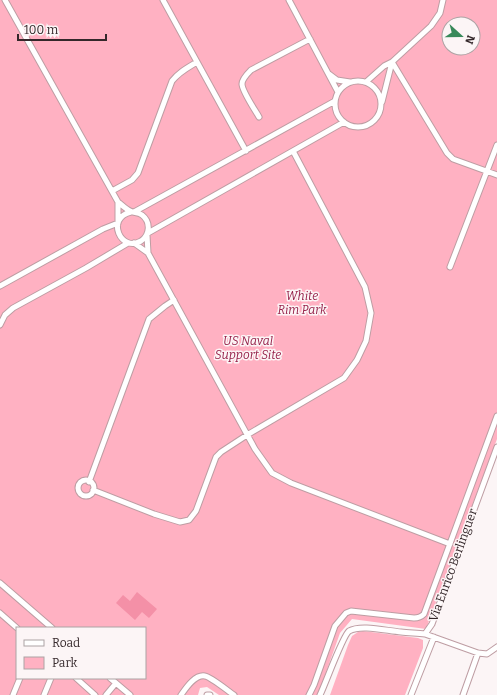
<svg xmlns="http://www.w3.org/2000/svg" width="497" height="695" font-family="Bitter,serif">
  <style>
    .green { fill: #ffb1c2; fill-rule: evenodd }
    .water { fill: #f490a7 }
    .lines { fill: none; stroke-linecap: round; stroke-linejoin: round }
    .minor-casing { stroke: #be9da3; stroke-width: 7 }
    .minor { stroke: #fff; stroke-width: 5 }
    .labels { text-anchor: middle; stroke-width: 3; stroke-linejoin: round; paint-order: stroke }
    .park-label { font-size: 12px; font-style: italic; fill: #96214a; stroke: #fcf5f6 }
    .street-label { font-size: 12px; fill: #34272a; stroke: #fcf5f6 }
  </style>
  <rect width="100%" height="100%" fill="#fcf5f6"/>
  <path class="green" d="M0,0h497v439l-71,190 -74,-10 -12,14 -22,62h-99l-12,-8 -7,1 -2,7h-198zM449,24h24v24h-24zM17,628h128v50h-128z
    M363,631l55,7 5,2v8l-18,47h-75l18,-50 4,-9 6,-4z"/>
  <path class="water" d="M137,592l20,17 -8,9 -7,-6 -7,8 -19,-17 7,-8 7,6z"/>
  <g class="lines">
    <g class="minor-casing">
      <path id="minor" d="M5,0l113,202c4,3 8,7 12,9 4,2 8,1 12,4 9,7 8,20 -1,26 -20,12 -36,-23 -10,-29
        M163,0l83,151
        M289,0l49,92
        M392,62l55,91 6,6 44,16
        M329,74l8,6 13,2
        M335 104a23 23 0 1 1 46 0a23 23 0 1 1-46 0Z
        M366,82l18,-16 8,-4 39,-36 9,-13 3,-13
        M382,102l10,-40
        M259,117c-4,-7 -17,-26 -17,-33 0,-5 5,-10 9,-14l59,-31
        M112,191l20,-11 6,-7 34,-92c7,-9 15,-13 25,-19
        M118,202v19
        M134,212l201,-111
        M148,233l196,-111
        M147,235l1,18 107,196 17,24 19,10 159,61
        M134,243l14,10
        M450,267l47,-122
        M0,286l103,-57 15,-6
        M0,325l5,-10 8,-7 73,-40 42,-25
        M78 488a8 8 0 1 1 16 0a8 8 0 1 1-16 0Z
        M89,482l60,-163 16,-13 9,-6
        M93,490l61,24 26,8 9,-2 7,-9 20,-54 5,-5 26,-17 97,-57 13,-18 9,-19 5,-28 -6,-26 -72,-136
        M0,583l52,45
        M0,613l17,15
        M425,634l53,19 9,1 10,-7
        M76,678l19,17
        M110,678l20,17
        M13,695l7,-17
        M44,695l7,-17
        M106,695l10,-12
        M181,695c5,-7 14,-21 24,-19 6,1 23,15 29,19
        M207,695h3
        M309,695l5,-10 21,-59 11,-13 5,-2 63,7c5,0 7,-1 10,-4l73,-198
        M320,695c5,-10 23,-60 29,-64 12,-7 38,0 52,1 8,1 16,1 24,2l7,-10 65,-177
        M411,695l23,-58
        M463,695l15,-42"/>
    </g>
    <use href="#minor" class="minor"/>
  </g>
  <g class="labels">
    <g class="park-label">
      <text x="302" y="300">White<tspan x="302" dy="14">Rim Park</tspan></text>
      <text x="248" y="345">US Naval<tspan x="248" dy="14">Support Site</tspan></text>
    </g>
    <g class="street-label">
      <text transform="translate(453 565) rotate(-70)" y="4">Via Enrico Berlinguer</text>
    </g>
  </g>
  <rect x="16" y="627" width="130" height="52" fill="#fcf5f6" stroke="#aca3a4"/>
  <rect x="24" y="640" width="20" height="6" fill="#ffffff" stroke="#aca3a4"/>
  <text x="52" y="647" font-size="12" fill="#34272a">Road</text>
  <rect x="24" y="657" width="20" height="12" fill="#ffb1c2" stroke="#aca3a4"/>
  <text x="52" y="667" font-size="12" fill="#34272a">Park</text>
  <g transform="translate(461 36) rotate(111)"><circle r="19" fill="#fcf5f6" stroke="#aca3a4"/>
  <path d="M0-3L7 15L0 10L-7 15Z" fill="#38895a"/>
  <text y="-6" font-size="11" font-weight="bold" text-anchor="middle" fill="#34272a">N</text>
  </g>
  <path d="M18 34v6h88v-6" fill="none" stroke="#34272a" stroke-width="2"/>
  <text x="24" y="34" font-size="12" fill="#34272a" stroke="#fcf5f6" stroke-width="3" paint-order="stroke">100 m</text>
</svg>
